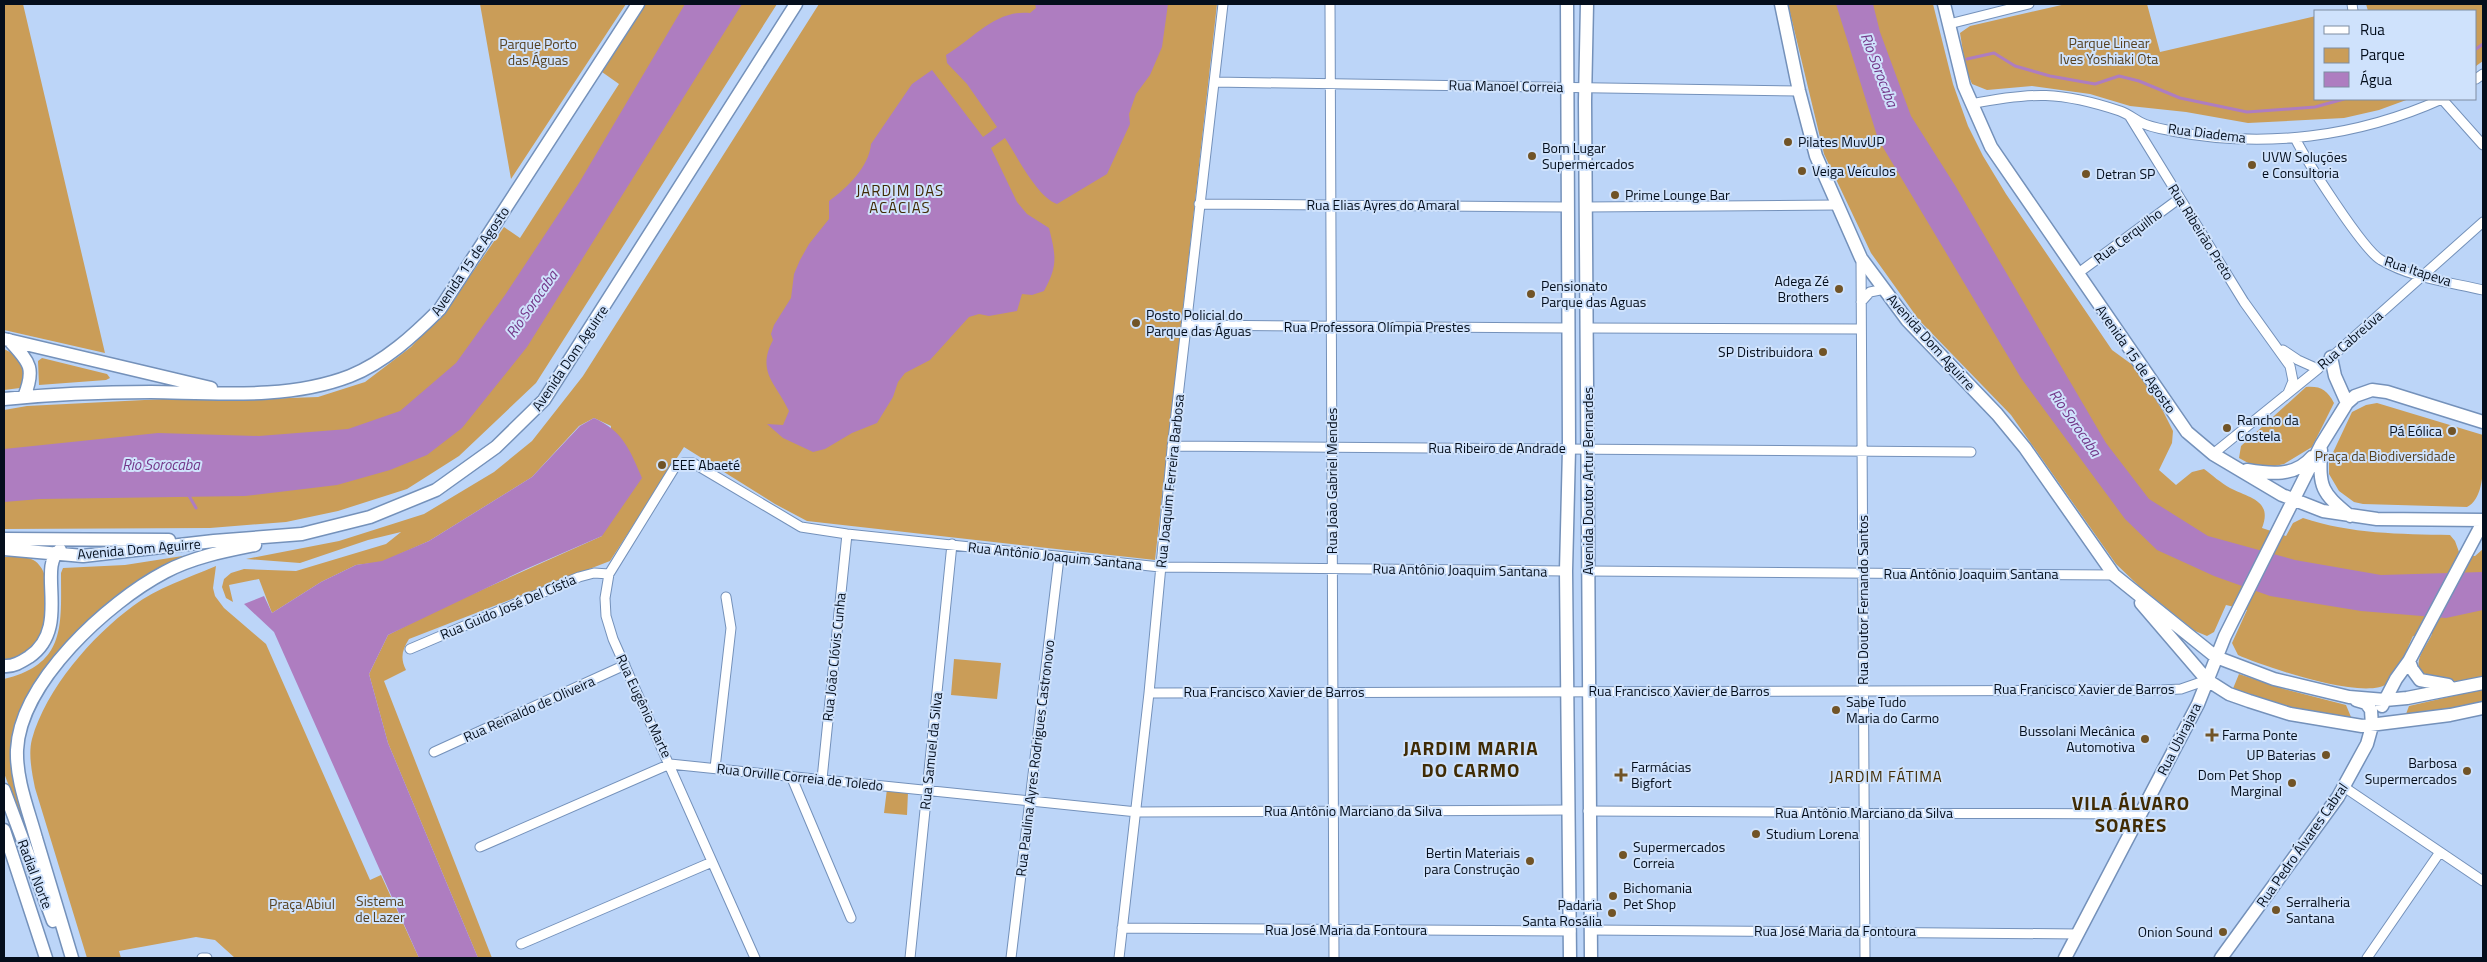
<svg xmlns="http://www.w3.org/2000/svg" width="2487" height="962" font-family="'Titillium Web',sans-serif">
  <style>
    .green { fill: #ca9d58 }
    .water { fill: #ae7dc0 }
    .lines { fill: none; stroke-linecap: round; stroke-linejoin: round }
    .stream { stroke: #ae7dc0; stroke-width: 3 }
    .street-casing { stroke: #7491ba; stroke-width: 11 }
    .secondary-casing { stroke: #7491ba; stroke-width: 15 }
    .street { stroke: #fff; stroke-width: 9 }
    .secondary { stroke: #fff; stroke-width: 12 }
    .poi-dot { fill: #715427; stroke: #cfe2fc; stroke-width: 2 }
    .labels { text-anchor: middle; stroke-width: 4; stroke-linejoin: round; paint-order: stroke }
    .park-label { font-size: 14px; fill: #564120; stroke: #cfe2fc }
    .street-label { font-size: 14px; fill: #040e1c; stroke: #cfe2fc }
    .poi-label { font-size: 14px; fill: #040e1c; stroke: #cfe2fc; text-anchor: start }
    .water-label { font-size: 15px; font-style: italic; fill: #733688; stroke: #cfe2fc }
    .neighbourhood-label { font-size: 15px; letter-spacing: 1px; fill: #402b04; stroke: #cfe2fc }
    .district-label { font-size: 19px; font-weight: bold; letter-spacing: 1px; fill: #402b04; stroke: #cfe2fc }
  </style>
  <rect width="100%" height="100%" fill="#bcd5f8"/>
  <path class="green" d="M4,4h19l82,349 -101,-23z
    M480,4h146l-115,175z
    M645,4h132l-241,379 -77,73 -52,33 -69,22 -52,11 -76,6 -206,1v-119l23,-4 137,-7 68,1 86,-3 47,-15 46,-35 38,-41 55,-79 16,11 99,-154 -17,-12z
    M819,4h398l-62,556 -348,-39 -32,-17 -91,-57 -74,114 -201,78c-7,11 -9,19 -3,31l-22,11 108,277h-14l-90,-215 -19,-69 19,-39 53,-27 161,-72 9,-110 -17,-8 -15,8 -47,51 -103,64 -47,21 -26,3 -35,17 -49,31 -13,-34 -30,6 4,17 -7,-4 -4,-11 2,-8 7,-6 13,-4 52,2 90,-27 15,-12 -33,8 -68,23 -54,-4 93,-18 85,-27 70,-42 38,-31 51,-65z
    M1788,4h145l20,80 15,42 15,30 23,38 106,156 22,16 29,45 10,20 -1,12 -13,27 17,15 16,-13 12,-3c8,6 17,14 26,19 19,10 43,12 32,40l24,8 7,-13 10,-5c48,16 97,16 147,17l5,6 4,11 -2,4h18l8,-7v128l-31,5 -29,-6c-12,-15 3,-28 9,-42l-19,2c-7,14 -13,37 -25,47 -22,19 -125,-17 -150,-28l-6,-12 15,-33 -21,-5 -12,27 -7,4 -12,-5 -56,-45 -23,-22 -105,-149 -92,-95 -48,-67 -47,-99z
    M2066,4h81l13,48 156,-36v83h93l-30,11 -35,8 -96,5 -62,-11 -56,-6 -40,-12 -58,-8 -45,4 -15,-6 -6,-14 -6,-37 10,-7z
    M2366,4h117v57l-7,5v-55h-108z
    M4,349l10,5 12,15 -2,16 -4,3 -16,2z
    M42,358l65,16 3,4 -4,2 -67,5 -1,-24z
    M2306,387c15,-1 21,3 28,16l-22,44 -28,17 -18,4 -16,-4 -11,-6 2,-12z
    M2377,403l106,32c0,21 4,62 -16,72l-104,-3 -9,-2 -15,-11 -10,-17v-13l23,-49 14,-7z
    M208,552c-32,13 -64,24 -92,45 -38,27 -96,95 -104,142 -6,37 11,76 21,111l-29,-77v-94c62,-15 57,-53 57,-106l2,-5 62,-3z
    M4,557c8,0 19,-1 27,2 24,9 19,63 8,81 -8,13 -20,19 -35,21z
    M216,566l-3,22 2,8 9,12 42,36 104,236 11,-5 38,83h-184l-20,-18 -19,-3 -77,14 2,7h-34l-52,-170c-3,-15 -7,-34 -3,-49 14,-50 60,-103 101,-133 24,-18 55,-28 83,-40z
    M954,659l47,4 -4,36 -46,-4z
    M2239,674l45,15 62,16 5,12 -2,3 -51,-9 -66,-20z
    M2483,689v14l-27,6 -50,5 3,-8z
    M887,789l21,3 -1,23 -23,-2z"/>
  <path class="water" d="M685,4h57l-215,343 -65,81 -35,27 -37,15 -53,15 -92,11 -205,3 -36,3v-53l154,-16 101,3 89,-7 52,-18 56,-48 49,-68 74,-112z
    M1035,4h133l-6,43 -12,28 -14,19 -7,20 1,10 -23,50 -50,30c-20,-7 -40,-48 -52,-66l-14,10 26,54 10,12 22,14c7,28 9,38 -5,63l-12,4 -10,-1 -5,17 -28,5 -10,-2 -10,3 -39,43 -25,13 -7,9 -5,15 -16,26 -25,10 -27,16 -12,3 -30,-14 -16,-14 16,1 6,-14c-13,-28 -33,-39 -16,-71l-2,-6 3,-9 17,-27 3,-24 6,-14 9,-16 20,-25v-18c18,-13 40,-34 42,-57l41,-60 20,-14 51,67 14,-10 -30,-43 -20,-21 -1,-8c27,-16 50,-46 84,-42l6,-5z
    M1836,4h37l7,28 31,84 45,71 150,256 43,56 59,37 87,24 86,15 102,-3v38l-37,8 -85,-7 -91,-15 -56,-20 -57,-26 -32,-31 -104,-141 -143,-239z
    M594,418c29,13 36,32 48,60l-40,58 -76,33 -138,66 -19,39 19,69 90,215h-59l-145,-326 -30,-28 20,-8 8,17 49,-31 35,-17 26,-4 47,-20 103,-64 48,-51z"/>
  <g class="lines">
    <path class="stream" d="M2476,49l7,-5
      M1967,59l27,-6 21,13 35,10 45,8 24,-8 20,5 41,17 67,14 68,-5 29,-8
      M188,494l8,14"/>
    <g class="street-casing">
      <path id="street" d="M1330,4l4,954
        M2352,4l1,7
        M1949,24l80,-20
        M2476,79l7,-5
        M1214,82l585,9
        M2442,99l41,46
        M1971,104c61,-12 89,-13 149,7 8,3 13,7 20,11 9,5 22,7 32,9 92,18 186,6 270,-32
        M2130,117l114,185 46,64 3,15 -5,12
        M2295,138c11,22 68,112 86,122 30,18 68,22 102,30
        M1199,204l369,3
        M1586,207l251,-2
        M1861,259l4,699
        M2077,274l103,-76
        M1861,302l9,-10 15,-3
        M1186,325l382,3
        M1587,328l274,1
        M2283,350l15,10 20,9
        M1172,446l799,6
        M2213,454l105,-85 165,-147
        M1589,571l525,4
        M410,649l169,-72 15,-4 15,1
        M1149,693l1013,-3 19,-1 26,-9
        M434,752l191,-87
        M715,768l16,-140 -5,-31
        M791,776l60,142
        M822,779l25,-245
        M2344,787l139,94
        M1588,811l552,3
        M480,847l190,-83 467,48 432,-2
        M1122,928l449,3
        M1591,930l487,4
        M521,944l191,-82
        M202,958h5
        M755,958l-142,-319 -7,-23 -1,-18 4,-24 66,-107 8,-4h10l108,64 46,7 313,33 406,4
        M910,958l42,-414
        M1011,958l48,-400
        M1119,958l30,-265 23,-244 51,-445
        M2367,958l73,-106"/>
    </g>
    <g class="secondary-casing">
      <path id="secondary" d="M1567,4l2,445 -3,122 4,387
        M1587,4l-2,97 6,857
        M1781,4l18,87 17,65 45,102 46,62 90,94 28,34 89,127 102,82 58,22 75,18 36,3 22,-2 76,-15
        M1944,4l20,82 27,61 196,285 26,22 69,41 41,16 54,8 106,1
        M4,339l207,49
        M9,340c20,22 27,27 15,57
        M2331,357l4,19 12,27
        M4,399c49,-5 97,-7 147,-7 65,1 137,8 199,-16 35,-14 64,-41 90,-67l198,-305
        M2321,450c-2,38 0,42 29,66
        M2247,470c23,4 48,7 65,-13
        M4,539l165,1
        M4,549l79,7 131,-15 88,-7 68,-17 66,-27 60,-43 48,-47 252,-396
        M2141,603l66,77 22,14 20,7 41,13 72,12 88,-11 33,-7
        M2409,661l3,8 8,11 28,5
        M4,666c9,1 17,-4 25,-9 43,-29 7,-90 31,-107
        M2382,706l14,-27 13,-18 74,-139
        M4,790l49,131
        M4,830l42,128
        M72,958c-12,-40 -24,-80 -36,-120 -8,-29 -20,-58 -19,-88 3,-68 91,-148 148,-178 28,-15 60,-21 90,-27
        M2065,958l133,-254 27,-68 96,-191 26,-42 8,-7 17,-6 15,2 96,30
        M2221,958l117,-161 29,-53 5,-18 -1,-16 -5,-7 -10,-3"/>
    </g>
    <use href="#street" class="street"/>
    <use href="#secondary" class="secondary"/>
  </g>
  <g class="poi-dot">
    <circle cx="1788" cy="142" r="5"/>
    <circle cx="1532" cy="156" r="5"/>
    <circle cx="2252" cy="165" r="5"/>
    <circle cx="1802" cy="171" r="5"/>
    <circle cx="2086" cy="174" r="5"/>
    <circle cx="1615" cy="195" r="5"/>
    <circle cx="1839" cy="289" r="5"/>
    <circle cx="1531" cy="294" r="5"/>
    <circle cx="1136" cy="323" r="5"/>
    <circle cx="1823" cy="352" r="5"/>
    <circle cx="2227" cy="428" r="5"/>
    <circle cx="2452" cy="431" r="5"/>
    <circle cx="662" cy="465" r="5"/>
    <circle cx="1836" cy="710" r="5"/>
    <path d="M2209.5 727.5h5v5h5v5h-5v5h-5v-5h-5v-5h5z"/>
    <circle cx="2145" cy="739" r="5"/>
    <circle cx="2326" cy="755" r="5"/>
    <circle cx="2467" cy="771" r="5"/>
    <path d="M1618.5 767.5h5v5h5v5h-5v5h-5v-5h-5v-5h5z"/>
    <circle cx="2292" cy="783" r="5"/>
    <circle cx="1756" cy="834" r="5"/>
    <circle cx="1623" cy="855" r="5"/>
    <circle cx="1530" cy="861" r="5"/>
    <circle cx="1613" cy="896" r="5"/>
    <circle cx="2276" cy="910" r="5"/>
    <circle cx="1612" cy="913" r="5"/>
    <circle cx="2223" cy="932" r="5"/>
  </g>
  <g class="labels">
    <g class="park-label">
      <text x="2109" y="48">Parque Linear<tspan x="2109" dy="16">Ives Yoshiaki Ota</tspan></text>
      <text x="538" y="49">Parque Porto<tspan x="538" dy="16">das Águas</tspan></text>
      <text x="2385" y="461">Praça da Biodiversidade</text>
      <text x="380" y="906">Sistema<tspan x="380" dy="16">de Lazer</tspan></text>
      <text x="302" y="909">Praça Abiul</text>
    </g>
    <g class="street-label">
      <text transform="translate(1506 86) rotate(1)" y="5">Rua Manoel Correia</text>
      <text transform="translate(2207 133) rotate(7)" y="5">Rua Diadema</text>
      <text x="1383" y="210">Rua Elias Ayres do Amaral</text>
      <text transform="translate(2201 232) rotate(58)" y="5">Rua Ribeirão Preto</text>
      <text transform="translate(2128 236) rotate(-37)" y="5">Rua Cerquilho</text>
      <text transform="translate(470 261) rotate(-56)" y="5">Avenida 15 de Agosto</text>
      <text transform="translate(2418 271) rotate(18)" y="5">Rua Itapeva</text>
      <text x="1377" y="332">Rua Professora Olímpia Prestes</text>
      <text transform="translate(2350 340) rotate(-41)" y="5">Rua Cabreúva</text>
      <text transform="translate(1931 342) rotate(48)" y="5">Avenida Dom Aguirre</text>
      <text transform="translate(570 358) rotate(-56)" y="5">Avenida Dom Aguirre</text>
      <text transform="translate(2136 359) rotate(55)" y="5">Avenida 15 de Agosto</text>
      <text x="1497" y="453">Rua Ribeiro de Andrade</text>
      <text transform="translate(1170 481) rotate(-84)" y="5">Rua Joaquim Ferreira Barbosa</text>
      <text transform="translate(1332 481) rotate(-90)" y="5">Rua João Gabriel Mendes</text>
      <text transform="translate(1588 481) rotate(-90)" y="5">Avenida Doutor Artur Bernardes</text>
      <text transform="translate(139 549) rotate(-5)" y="5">Avenida Dom Aguirre</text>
      <text transform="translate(1055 556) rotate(6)" y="5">Rua Antônio Joaquim Santana</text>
      <text transform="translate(1460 570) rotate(1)" y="5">Rua Antônio Joaquim Santana</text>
      <text x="1971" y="579">Rua Antônio Joaquim Santana</text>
      <text transform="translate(1863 600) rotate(-90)" y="5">Rua Doutor Fernando Santos</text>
      <text transform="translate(508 607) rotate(-23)" y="5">Rua Guido José Del Cístia</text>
      <text transform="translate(834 657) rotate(-84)" y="5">Rua João Clóvis Cunha</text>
      <text x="2084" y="694">Rua Francisco Xavier de Barros</text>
      <text x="1679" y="696">Rua Francisco Xavier de Barros</text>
      <text x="1274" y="697">Rua Francisco Xavier de Barros</text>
      <text transform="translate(644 706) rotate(65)" y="5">Rua Eugênio Marte</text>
      <text transform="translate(529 709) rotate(-24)" y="5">Rua Reinaldo de Oliveira</text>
      <text transform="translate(2179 739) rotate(-63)" y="5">Rua Ubirajara</text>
      <text transform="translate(931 751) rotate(-84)" y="5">Rua Samuel da Silva</text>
      <text transform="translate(1035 758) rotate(-83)" y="5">Rua Paulina Ayres Rodrigues Castronovo</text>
      <text transform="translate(800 777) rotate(6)" y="5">Rua Orville Correia de Toledo</text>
      <text x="1353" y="816">Rua Antônio Marciano da Silva</text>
      <text x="1864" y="818">Rua Antônio Marciano da Silva</text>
      <text transform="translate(2302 845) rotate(-55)" y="5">Rua Pedro Álvares Cabral</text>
      <text transform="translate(35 874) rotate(69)" y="5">Radial Norte</text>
      <text x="1346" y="935">Rua José Maria da Fontoura</text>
      <text x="1835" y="936">Rua José Maria da Fontoura</text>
    </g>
    <g class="poi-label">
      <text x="1798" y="147">Pilates MuvUP</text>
      <text x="1542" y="153">Bom Lugar<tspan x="1542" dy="16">Supermercados</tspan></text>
      <text x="2262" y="162">UVW Soluções<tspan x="2262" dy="16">e Consultoria</tspan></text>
      <text x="1812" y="176">Veiga Veículos</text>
      <text x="2096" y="179">Detran SP</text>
      <text x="1625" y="200">Prime Lounge Bar</text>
      <text x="1829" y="286" text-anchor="end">Adega Zé<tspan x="1829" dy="16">Brothers</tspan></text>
      <text x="1541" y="291">Pensionato<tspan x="1541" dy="16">Parque das Aguas</tspan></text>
      <text x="1146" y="320">Posto Policial do<tspan x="1146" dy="16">Parque das Águas</tspan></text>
      <text x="1813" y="357" text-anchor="end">SP Distribuidora</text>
      <text x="2237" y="425">Rancho da<tspan x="2237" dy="16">Costela</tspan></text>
      <text x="2442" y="436" text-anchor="end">Pá Eólica</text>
      <text x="672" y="470">EEE Abaeté</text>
      <text x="1846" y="707">Sabe Tudo<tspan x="1846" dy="16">Maria do Carmo</tspan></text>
      <text x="2135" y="736" text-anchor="end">Bussolani Mecânica<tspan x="2135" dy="16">Automotiva</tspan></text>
      <text x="2222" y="740">Farma Ponte</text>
      <text x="2316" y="760" text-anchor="end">UP Baterias</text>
      <text x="2457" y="768" text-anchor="end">Barbosa<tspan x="2457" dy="16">Supermercados</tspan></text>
      <text x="1631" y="772">Farmácias<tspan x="1631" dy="16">Bigfort</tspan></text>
      <text x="2282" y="780" text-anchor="end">Dom Pet Shop<tspan x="2282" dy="16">Marginal</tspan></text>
      <text x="1766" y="839">Studium Lorena</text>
      <text x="1633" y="852">Supermercados<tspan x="1633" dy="16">Correia</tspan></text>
      <text x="1520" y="858" text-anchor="end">Bertin Materiais<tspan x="1520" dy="16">para Construção</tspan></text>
      <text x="1623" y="893">Bichomania<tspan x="1623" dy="16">Pet Shop</tspan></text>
      <text x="2286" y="907">Serralheria<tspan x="2286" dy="16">Santana</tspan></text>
      <text x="1602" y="910" text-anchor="end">Padaria<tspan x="1602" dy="16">Santa Rosália</tspan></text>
      <text x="2213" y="937" text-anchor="end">Onion Sound</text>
    </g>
    <g class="water-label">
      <text transform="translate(1879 70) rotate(69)" y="5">Rio Sorocaba</text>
      <text transform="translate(532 304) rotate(-55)" y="5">Rio Sorocaba</text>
      <text transform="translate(2075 423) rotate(55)" y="5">Rio Sorocaba</text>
      <text x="161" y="470">Rio Sorocaba</text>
    </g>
    <g class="neighbourhood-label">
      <text x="900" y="196">JARDIM DAS<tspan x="900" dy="17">ACÁCIAS</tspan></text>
      <text x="1886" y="782">JARDIM FÁTIMA</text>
    </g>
    <g class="district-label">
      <text x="1471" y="755">JARDIM MARIA<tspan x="1471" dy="22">DO CARMO</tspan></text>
      <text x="2131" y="810">VILA ÁLVARO<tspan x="2131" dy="22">SOARES</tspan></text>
    </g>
  </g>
  <rect width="2487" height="962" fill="none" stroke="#040e1c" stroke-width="10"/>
  <rect x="2314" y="10" width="162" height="90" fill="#cfe2fc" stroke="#7e8da2"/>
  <rect x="2324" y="26" width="25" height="8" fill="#ffffff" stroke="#7e8da2"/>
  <text x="2360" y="35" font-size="15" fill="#040e1c">Rua</text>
  <rect x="2324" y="48" width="25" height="15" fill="#ca9d58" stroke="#7e8da2"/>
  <text x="2360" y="60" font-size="15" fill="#040e1c">Parque</text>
  <rect x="2324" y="72" width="25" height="15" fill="#ae7dc0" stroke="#7e8da2"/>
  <text x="2360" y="85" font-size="15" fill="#040e1c">Água</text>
</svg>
